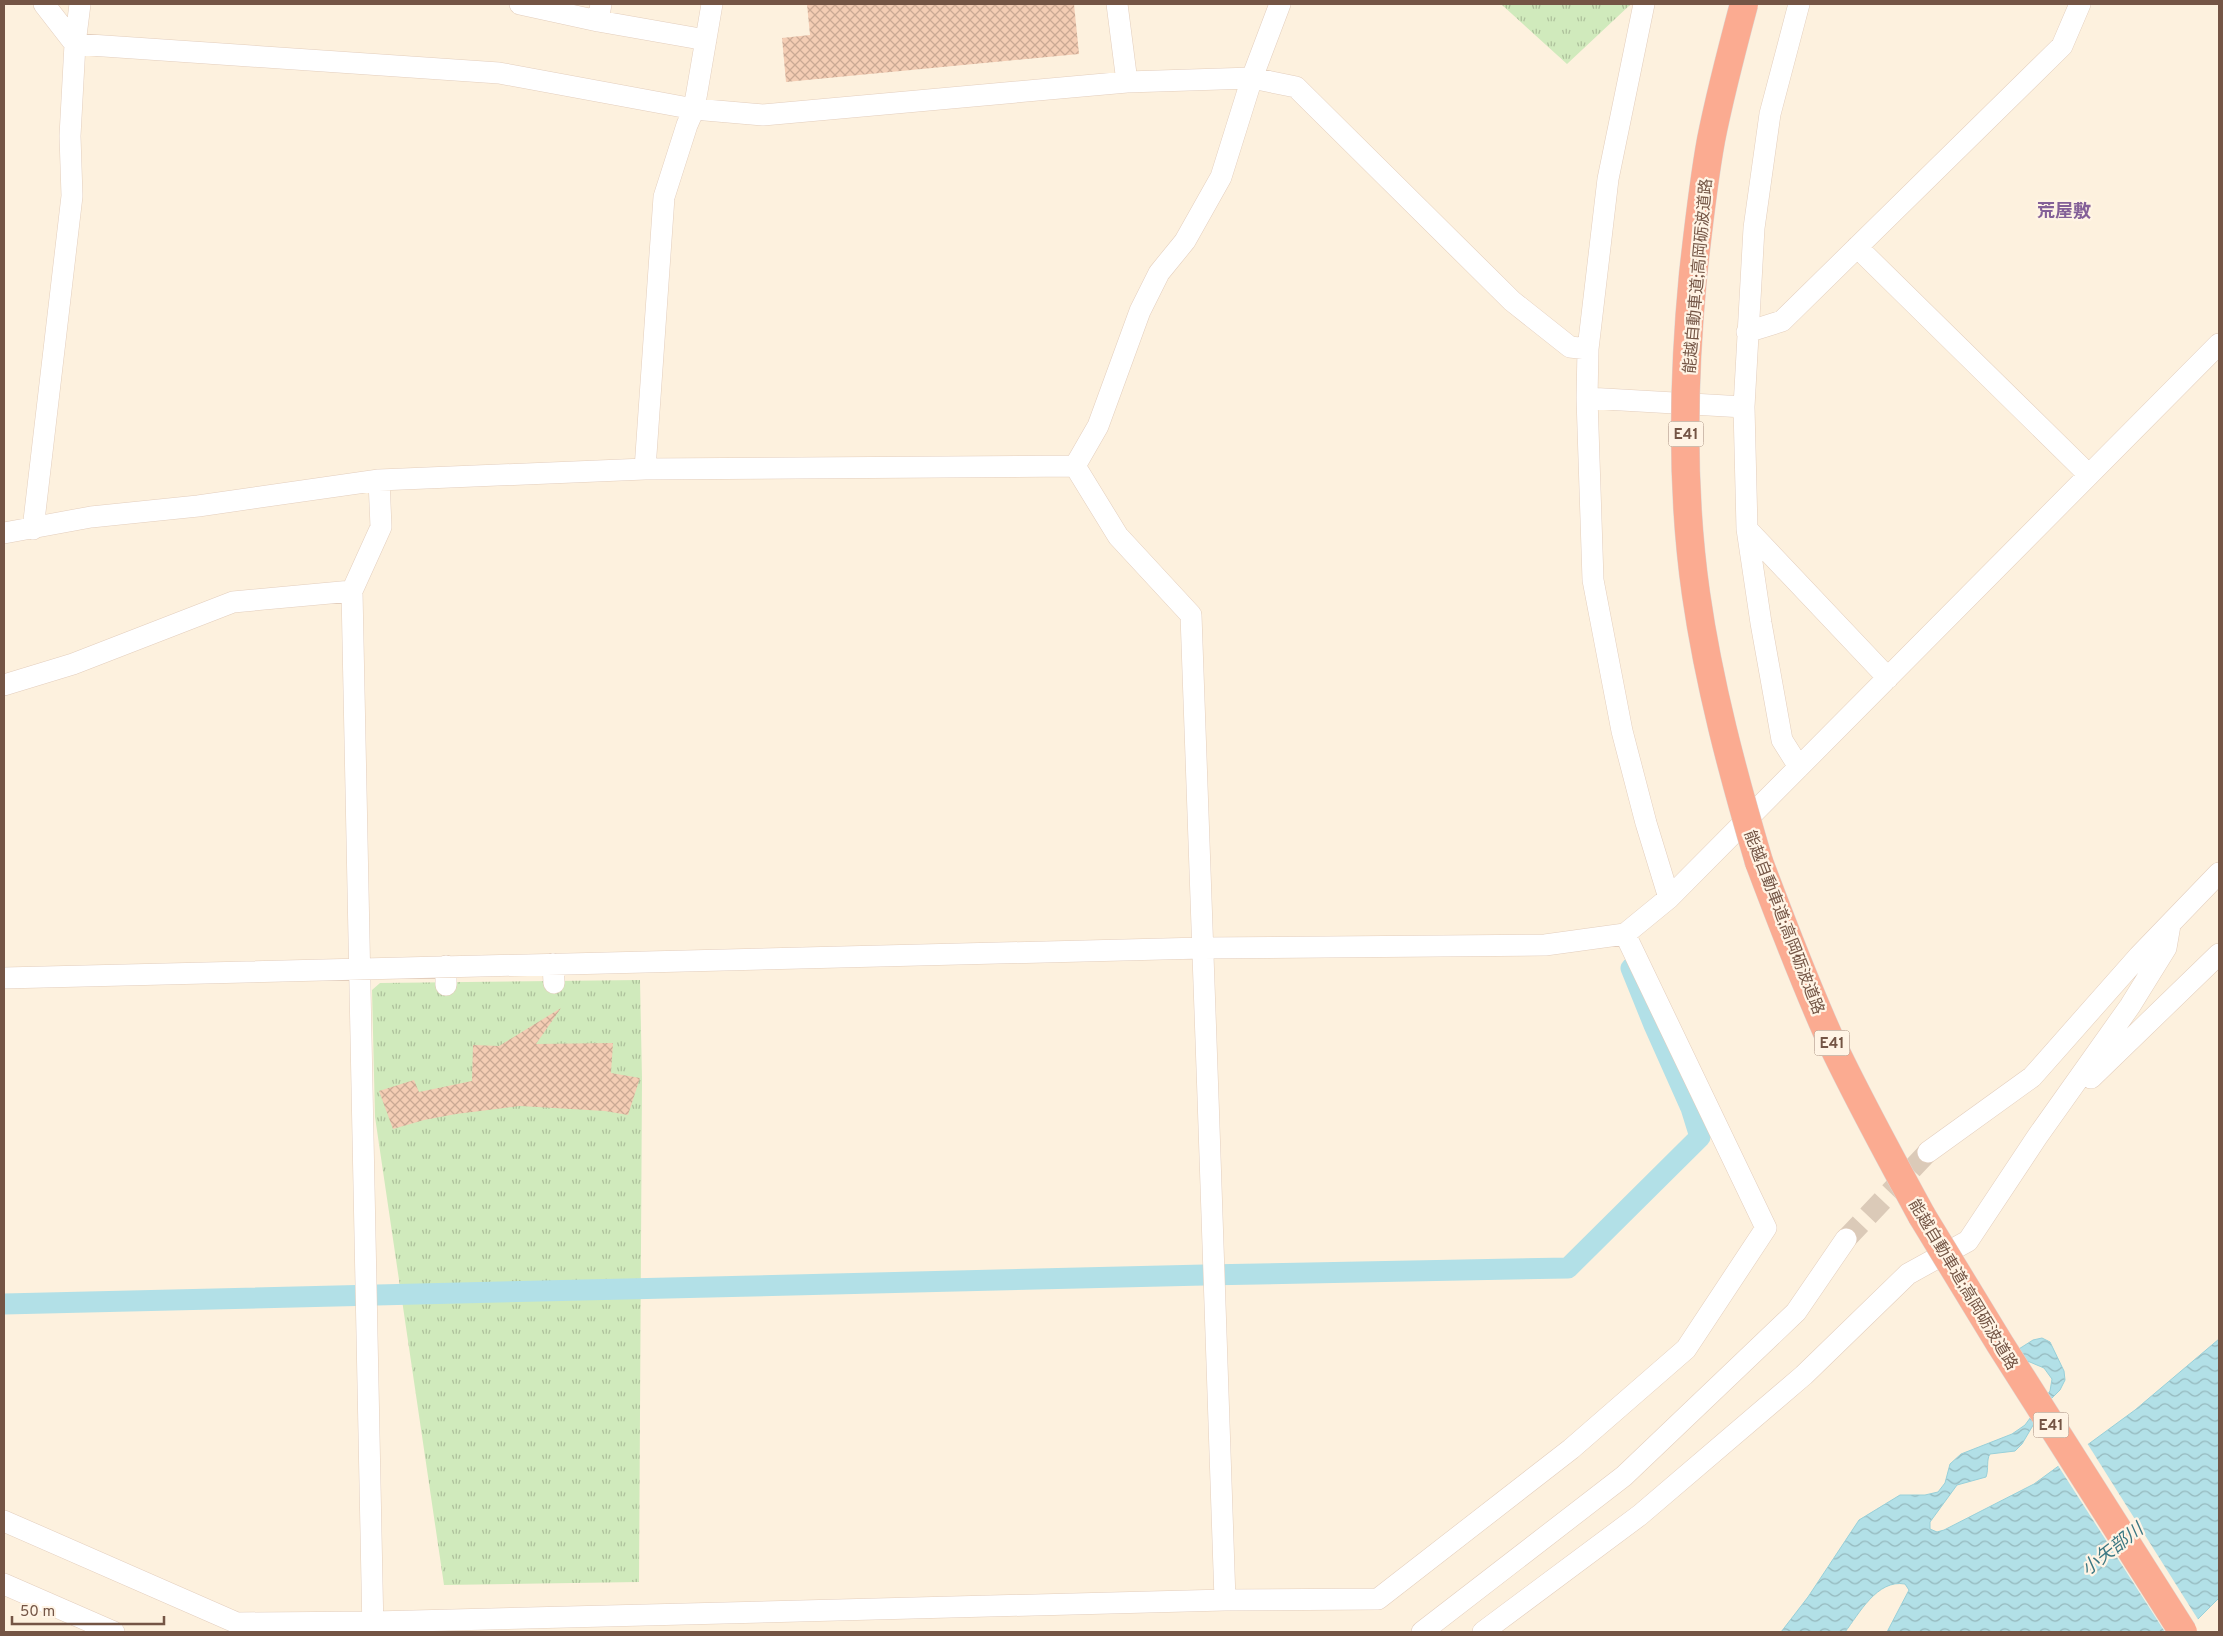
<svg xmlns="http://www.w3.org/2000/svg" width="2223" height="1636" font-family="Overpass,'Noto Sans JP',sans-serif">
  <style>
    .grass { fill: url(#grass-tufts) }
    .water { fill: url(#water-waves); stroke: #98d0d9 }
    .pier { fill: #fdf1de }
    .lines { fill: none; stroke-linecap: round; stroke-linejoin: round }
    .canal { stroke: #b2e0e7; stroke-width: 21 }
    .building { fill: url(#building-cross-hatch) }
    .minor-tunnel { stroke: #dbcab8; stroke-width: 21; stroke-dasharray: 21 11; stroke-linecap: butt }
    .minor-casing { stroke: #e3cebd; stroke-width: 22 }
    .highway-casing { stroke: #ded6d2; stroke-width: 29 }
    .minor { stroke: #fff; stroke-width: 21 }
    .highway { stroke: #fbab91; stroke-width: 28 }
    .highway-bridge-casing { stroke: #ded6d2; stroke-width: 29; stroke-linecap: butt }
    .highway-bridge { stroke: #fbab91; stroke-width: 28 }
    .labels { text-anchor: middle; stroke-width: 4.5; stroke-linejoin: round; paint-order: stroke }
    .shield { fill: #fff4e5; stroke: #9e8575; stroke-width: 1 }
    .shield-label { font-size: 15px; font-weight: bold; fill: #745545 }
    .street-label { font-size: 16px; fill: #745545; stroke: #fff4e5 }
    .neighbourhood-label { font-size: 18px; font-weight: bold; fill: #846098; stroke: #fff4e5 }
    .water-label { font-size: 18px; font-style: italic; fill: #3b7782; stroke: #fff4e5 }
  </style>
  <defs>
    <pattern id="grass-tufts" width="24" height="20" patternUnits="userSpaceOnUse" patternTransform="scale(1.25)"><rect width="24" height="20" fill="#d0eabc"/><path d="M3 7l-1-3M5 7V3M7 7l1-3M15 17l-1-3M17 17v-4M19 17l1-3" fill="none" stroke="#adc09b"/></pattern>
    <pattern id="water-waves" width="16" height="10" patternUnits="userSpaceOnUse" patternTransform="scale(1.25)"><rect width="16" height="10" fill="#b2e0e7"/><path d="M0 5q4-4 8 0t8 0" fill="none" stroke="#95b8bd"/></pattern>
    <pattern id="building-cross-hatch" width="8" height="8" patternUnits="userSpaceOnUse" patternTransform="scale(1.25)"><rect width="8" height="8" fill="#f4cdb4"/><path d="M0 0l8 8M0 8l8-8" fill="none" stroke="#caa994"/></pattern>
  </defs>
  <rect width="100%" height="100%" fill="#fdf1de"/>
  <path class="grass" d="M1501,4h130l-64,60z
    M640,980l2,99 -3,503 -195,3 -69,-468 -3,-127 8,-7z"/>
  <path class="water" d="M2042,1338l8,4 14,29 1,9 -5,10 -15,15 -23,39 -7,7 -25,3c-4,6 -1,15 -4,23l-29,8 -27,37v7l7,3 7,-2 90,-46 101,-74 84,-71v259l-34,34h-298l22,-42 -4,-6c-28,-5 -46,30 -60,48h-64l27,-35 51,-77 41,-25h25l13,-3 7,-9 5,-19 11,-10 51,-20 13,-9 25,-34 2,-12 -8,-11 -33,-14 22,-14z"/>
  <path class="pier" d="M2087,1443l112,178 -10,11h-24l-108,-168z"/>
  <g class="lines">
    <path class="canal" d="M4,1304l1200,-29 364,-7 132,-131 -9,-29 -37,-83 -23,-57"/>
  </g>
  <path class="building" d="M807,4h267l5,50 -293,28 -4,-44 28,-3z
    M561,1008l-25,36 77,-1 -2,30 29,5 -12,37 -23,-4 -85,-5 -64,8 -32,6 -31,9 -14,-38 35,-11 5,12 53,-11 1,-36 26,1z"/>
  <g class="lines">
    <path class="minor-tunnel" d="M1846,1239l82,-87"/>
    <g class="minor-casing">
      <path id="minor" d="M44,4l31,40 424,29 195,36 69,6 364,-33 125,-4 44,9 216,214 58,46 18,2
        M520,4l78,17 3,-17
        M1117,4l10,78
        M1644,4l-36,175 -20,170 -1,49 6,182 29,151 24,92 23,75
        M1799,4l-29,110 -16,114 -10,179 3,122 14,94 21,117 17,27
        M598,21l108,19
        M1857,247l232,228
        M1747,332l35,-11 280,-275 18,-42
        M1587,398l157,9
        M1075,466l43,70 73,79c11,328 24,657 34,985
        M1075,466l23,-40 42,-115 19,-38 26,-32 36,-64 31,-99 28,-74
        M645,469l19,-272 23,-72 7,-16 18,-105
        M33,529l39,-333 -2,-60 5,-92 5,-40
        M1747,529l141,149
        M4,533l87,-16 107,-11 181,-26 266,-11 430,-3
        M352,591l21,1041
        M4,685l69,-21 160,-62 119,-11 29,-64 -2,-47
        M553,964l1,19
        M446,966v19
        M4,978l1198,-30 343,-3 80,-11 44,-36 550,-554
        M2091,1078l128,-124
        M1928,1152l104,-75 107,-121 80,-83
        M4,1521l233,102 137,-1 851,-22 153,-1 193,-150 115,-100 80,-121 -141,-294
        M4,1584l110,48
        M1422,1632l202,-156 172,-164 50,-73
        M1483,1632l157,-117 164,-140 104,-101 60,-33 69,-104 93,-131 36,-58 4,-23"/>
    </g>
    <g class="highway-casing">
      <path id="highway" d="M1759,862c24,64 48,127 76,188 27,56 57,111 87,166"/>
    </g>
    <use href="#minor" class="minor"/>
    <use href="#highway" class="highway"/>
    <g class="highway-bridge-casing">
      <path id="highway-bridge" d="M1744,4c-12,45 -24,90 -33,136 -8,44 -13,90 -18,135 -10,105 -12,214 3,319 13,91 37,180 63,268
        M1922,1216l78,128 183,288"/>
    </g>
    <use href="#highway-bridge" class="highway-bridge"/>
  </g>
  <g class="labels">
    <g class="shield">
      <rect x="1668.5" y="421.5" width="35" height="25" rx="4"/>
      <rect x="1814.5" y="1030.5" width="35" height="25" rx="4"/>
      <rect x="2033.5" y="1412.5" width="35" height="25" rx="4"/>
    </g>
    <g class="shield-label">
      <text x="1686" y="439">E41</text>
      <text x="1832" y="1048">E41</text>
      <text x="2051" y="1430">E41</text>
    </g>
    <g class="street-label">
      <text transform="translate(1697 276) rotate(-85)" y="6">能越自動車道;高岡砺波道路</text>
      <text transform="translate(1785 922) rotate(69)" y="6">能越自動車道;高岡砺波道路</text>
      <text transform="translate(1964 1284) rotate(59)" y="6">能越自動車道;高岡砺波道路</text>
    </g>
    <g class="neighbourhood-label">
      <text x="2064" y="217">荒屋敷</text>
    </g>
    <g class="water-label">
      <text transform="translate(2112 1549) rotate(-38)" y="6">小矢部川</text>
    </g>
  </g>
  <rect width="2223" height="1636" fill="none" stroke="#745545" stroke-width="10"/>
  <path d="M12 1616v8h152v-8" fill="none" stroke="#745545" stroke-width="2.5"/>
  <text x="20" y="1616" font-size="15" fill="#745545" stroke="#fff4e5" stroke-width="4" paint-order="stroke">50 m</text>
</svg>
